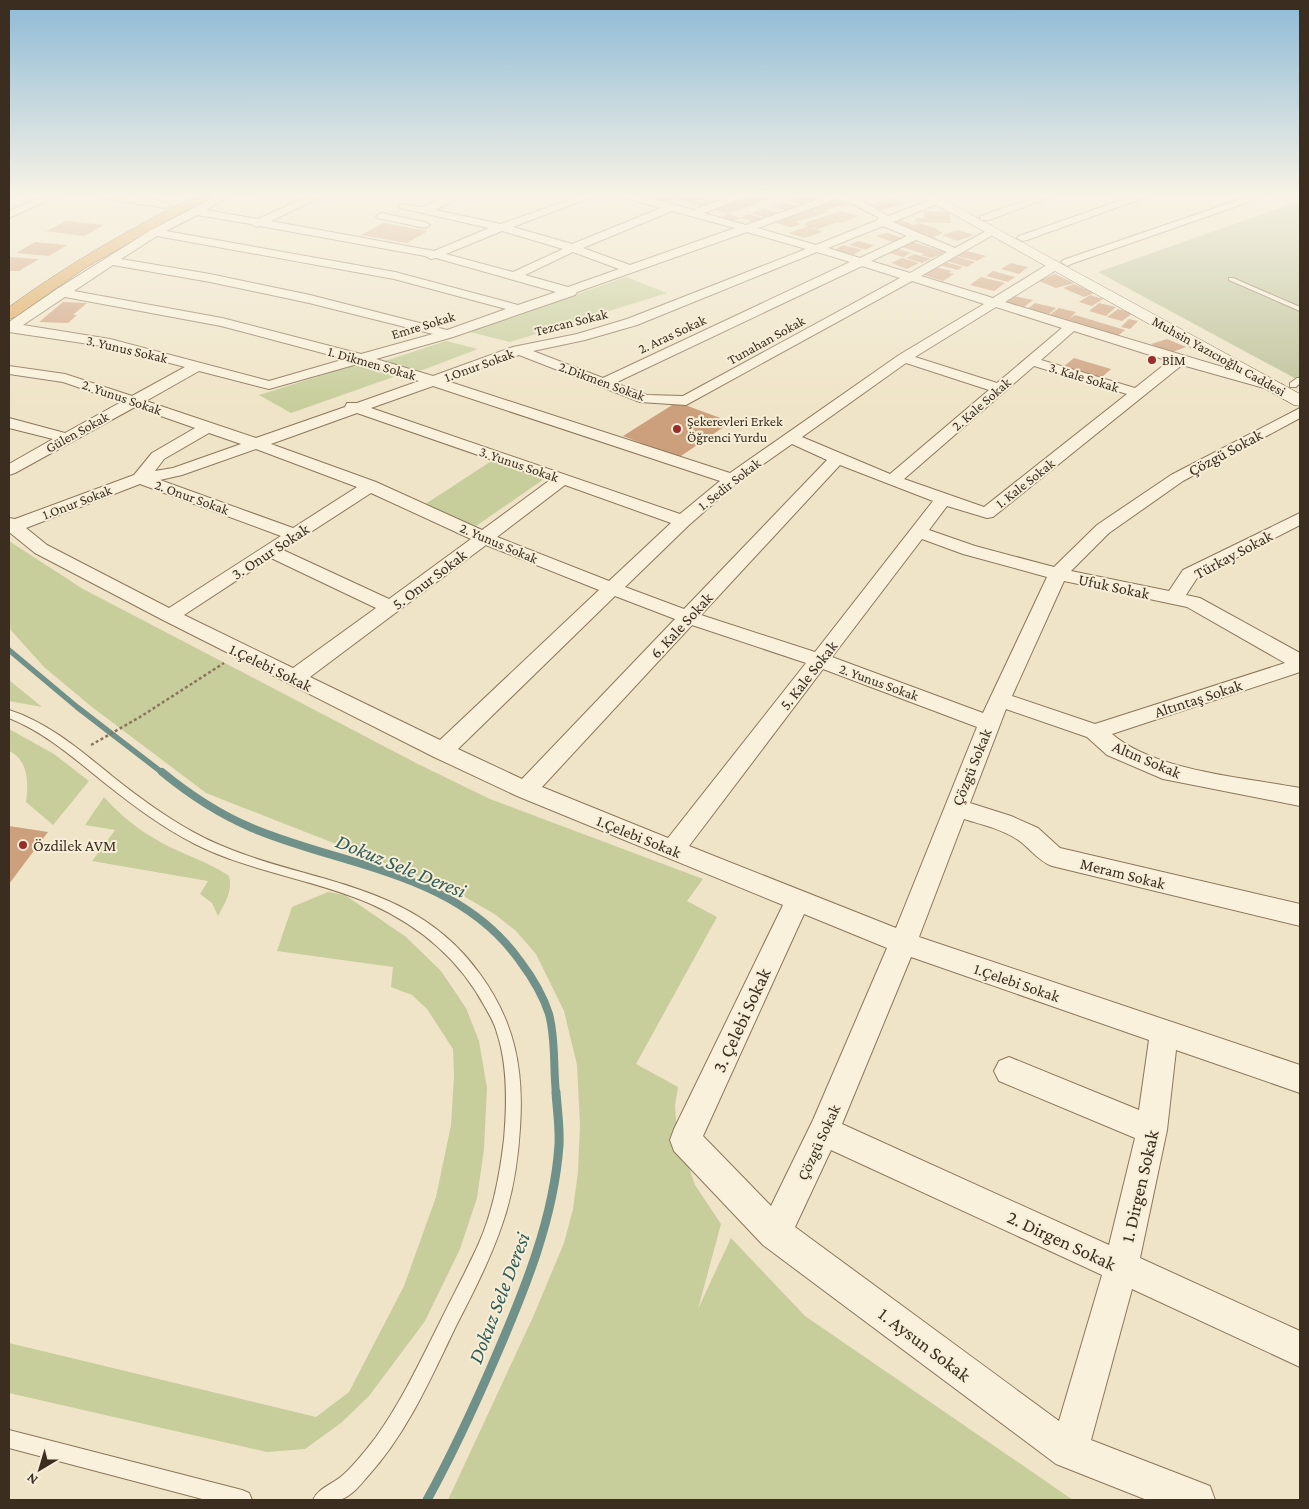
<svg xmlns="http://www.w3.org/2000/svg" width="1309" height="1509" font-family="'Crimson Pro',serif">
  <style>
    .green { fill: #c7cd9b }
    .cemetery { fill: #bdc29a }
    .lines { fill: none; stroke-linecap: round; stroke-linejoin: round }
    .stream-far2 { stroke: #6f9189; stroke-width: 5.5 }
    .stream-far1 { stroke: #6f9189; stroke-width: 8 }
    .stream { stroke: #6f9189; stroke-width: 9 }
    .building { fill: #cda07d }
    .lane-casing { stroke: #8b765c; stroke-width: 2 }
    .street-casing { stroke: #8b765c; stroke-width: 2 }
    .secondary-casing { stroke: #6d573f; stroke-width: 1 }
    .highway-casing { stroke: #594430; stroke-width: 1 }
    .path { stroke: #8b765c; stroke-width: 2.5; stroke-dasharray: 3 2.5; stroke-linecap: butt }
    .lane { fill: #f9f1db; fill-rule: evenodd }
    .street { fill: #f9f1db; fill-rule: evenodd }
    .secondary { fill: #f9f1db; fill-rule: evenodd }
    .highway { fill: #dda559; fill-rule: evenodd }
    .poi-dot { fill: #9a2d2c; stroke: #f6eed7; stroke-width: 2 }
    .labels { text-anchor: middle; stroke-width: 4; stroke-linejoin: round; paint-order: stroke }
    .far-street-label { font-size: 14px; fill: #3b2e20; stroke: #f6eed7 }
    .far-poi-label { font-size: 14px; fill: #3b2e20; stroke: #f6eed7; text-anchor: start }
    .street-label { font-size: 16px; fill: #3b2e20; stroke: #f6eed7 }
    .poi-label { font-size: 16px; fill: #3b2e20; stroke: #f6eed7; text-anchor: start }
    .near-street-label { font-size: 19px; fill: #3b2e20; stroke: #f6eed7 }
    .near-water-label { font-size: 21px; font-style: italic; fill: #2f5b59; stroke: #f6eed7 }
  </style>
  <rect width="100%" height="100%" fill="#efe4c7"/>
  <path class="green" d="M626,277l41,16 -157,49 -40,-10z
    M446,341l32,8 -58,22 -35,-10z
    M361,363l38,12 -108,38 -32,-18z
    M493,460l51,19 -68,47 -52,-21z
    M9,541l74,48 335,175 72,35 213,80 -16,22 30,16 -81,147 42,23 -3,19 2,26 18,53 26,39 -23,85 33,-71 74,78 268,184h-625l85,-183 31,-74 9,-34 5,-37 2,-47 -3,-60 -13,-54 -28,-57 -20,-23 -20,-16 -43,-25 -247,-97 -114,-86 -48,-40 -35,-39z
    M9,680l33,27 -33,-6z
    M9,729l45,25 35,27 -36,44 -27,-23c3,-18 2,-43 -17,-51z
    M104,797c17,19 36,34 58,46 22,12 47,19 67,33 4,15 -4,27 -11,40l-6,-13 -12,-9 8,-13 -116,-20 23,-31 -30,-5z
    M328,892l17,3 61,42 35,34 25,37 13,33 8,47 -3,61 -7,49 -17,51 -35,72 -56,75 -28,27 -36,26 -38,3 -258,-59v-50l307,74 33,-25 55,-106 32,-89 15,-72 3,-49 -1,-27 -26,-40 -15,-14 -21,-8 2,-20 -116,-16 15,-44z"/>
  <path class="cemetery" d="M1300,201v180l-202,-109z"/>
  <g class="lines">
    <path class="stream-far2" d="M9,650l68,57 87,67"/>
    <path class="stream-far1" d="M162,772c28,23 57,42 90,56 93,39 205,44 268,133 12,16 23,34 29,53 7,26 4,53 7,79"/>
    <path class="stream" d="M427,1500c26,-47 48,-95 69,-144 29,-67 58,-138 63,-211 1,-18 -2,-36 -3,-53"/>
  </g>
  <path class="building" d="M663,196h33l20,6 -14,5 -25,-8 -14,5 -12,-4z
    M750,196h27l-50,18 -15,-5z
    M799,196h15l6,2 -19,6 -14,-4z
    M888,199h9l8,5 -23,6 -14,-5z
    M837,200l12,5 -12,1 -12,5 4,1 -33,10 5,2 -4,2 -8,1 -14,-5z
    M783,202l13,4 -10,4 -13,-4z
    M763,208l15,5 -12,5 -15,-5z
    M842,211l17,5 -18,7 -4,-1 -19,7 -8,-2 13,5 -19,6 -15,-5 19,-7 -5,-1 7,-4z
    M924,211l26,1 1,11 -36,-1 1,-4h8z
    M729,214l11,4 -11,4 -11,-4z
    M749,214l15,5 -9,3 -15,-4z
    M902,220l12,5 5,-2 16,5 8,5 -12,5 -39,-15z
    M67,221l37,4 -20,11 -38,-5z
    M383,223l45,8 -21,12 -46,-8z
    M958,230l16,5 -17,6 -15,-6z
    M887,233l16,5 -11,4 -16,-6z
    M858,241l16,4 -8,5 -17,-5z
    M35,242l32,3 -18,11 -33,-3z
    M913,242l15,5 17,5 -13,6 -11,-3 3,-1 -22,-7z
    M843,245l19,5 -9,5 -19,-5z
    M895,248l16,5 -8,4 -17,-5z
    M967,251l19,5 -9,5 -20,-5z
    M914,254l17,5 -9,4 -16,-5z
    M955,256l20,6 -8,5 -20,-6z
    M9,257l30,2 -20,12h-10z
    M902,258l17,5 -12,6 -16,-6z
    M945,262l18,5 -5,3 -19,-5z
    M1011,263l17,4 -9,7 -18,-5z
    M935,267l17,4 -3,2 5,1 -11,7 -22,-7z
    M993,271l22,6 -7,5 -22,-6z
    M1055,274l19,9 -18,5 -17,-7z
    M981,277l24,6 -11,8 -24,-6z
    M1074,284l20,9 -10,4 -21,-9z
    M1090,295l13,4 -11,7 -13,-4z
    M1014,296l19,4 -10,8 -19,-5z
    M63,302l24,1 -14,12h4l-9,8 -29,-1z
    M1035,303l21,5 -7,6 -22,-5z
    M1099,303l17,4 -10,9 -17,-5z
    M1059,308l17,4 -7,7 6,-4 50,15 -10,8 -68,-21z
    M1118,309l15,4 -11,8 -15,-4z
    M1129,319l9,2 -8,8 -9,-2z
    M1167,339l19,8 -16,6 -19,-9z
    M1074,358l37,11 -10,9 -38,-11z
    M677,402l54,20 -53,36 -55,-22z
    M9,826l39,6 -39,52z"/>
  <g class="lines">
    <g class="lane-casing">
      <path id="lane" d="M1229,278h4l67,29v4l-71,-31z
        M1297,378h3v5l-4,4h-6v-4z
        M9,710c40,13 71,40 103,66 25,20 52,40 81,56 98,54 214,40 287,142 35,48 44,96 40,154 -2,33 -7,66 -18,97 -12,35 -29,68 -46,101 -25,52 -49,107 -88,150 -7,8 -15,19 -26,23 -8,3 -21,1 -29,1 5,-12 20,-16 30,-25 12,-11 23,-25 33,-38 25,-35 44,-75 63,-113 13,-27 28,-54 40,-81 14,-32 21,-69 25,-104 3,-34 4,-73 -7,-106 -2,-9 -7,-17 -12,-26 -25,-47 -65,-81 -114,-103 -57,-25 -121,-32 -176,-60 -32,-16 -61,-38 -89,-60 -31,-25 -60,-51 -97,-66z
        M9,1430l233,60 7,3 3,7h-46l-197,-52z"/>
    </g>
    <g class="street-casing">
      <path id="street" d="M43,196h14l-48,22v-7z
        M102,196h27l37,6 5,3 -5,3 -59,-9z
        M217,196h13l-24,14 52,9 51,-23h14l-52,25 163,30 55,-23 -89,-20 -1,-2 1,-2 23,3 25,-11h14l-27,14 66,14 78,-28h15l-81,31 59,17 89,-36 -36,-10 -1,-2h18l51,14 39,-14h15l-43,17 42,12 81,-29h22l10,3 29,17 48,-18 5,3 -1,2 -47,19 62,26 33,-18 4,-1 6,3 -77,44 72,22 57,-35h8l2,3 -2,3 -53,33 278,83 2,3 -2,3 -5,1 -96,-27 -189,152 -6,1 -40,-12 -18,24 46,16 79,21 43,-42 74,-50 129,-67v10l-117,63 -74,52 -38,38 98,20 14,-21 117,-57v12l-103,53 -11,17 14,3 100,55v19l-188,62c45,38 131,43 188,54v18l-137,-27 -56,-24 -20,-18 -81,-28 -36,94 41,13 27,12 22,20 240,56v22l-248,-60c-13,-5 -20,-15 -31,-24 -16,-12 -38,-17 -57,-23l-45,118 381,128v28l-124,-43 -9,80 -27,128 160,73v36l-168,-78 -41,151 119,46 5,14h-68l-91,-36 -293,-219 -89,-94 -4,-11 4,-11 109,-224 -266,-109 -83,-39 -271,-137 -128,-67 -26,-21v-14l6,1 119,-44 18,-22 43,-25 -60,-21 -120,66 -6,2v-11l44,-25 -44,-11v-10l56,15 56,-31 -58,-20 -54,-8v-8l56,8 67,22 53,-29 -76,-20 -100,-15v-10l48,-33 94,-59zM837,199l14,4 27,14v3l-62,25 -58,-17zM672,211l63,17 -105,37 -47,-17zM197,215l54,9 5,3 4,-1 165,30 6,3 5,-1 120,34 -38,13 -123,-33 -229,-41zM883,226l24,10 -47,22 -32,-10zM502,231l61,18 -50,23 -67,-18zM747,232l59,17 -179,70 -50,15 -64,13 -80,29 -57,-17 77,-22 122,-42 2,-3zM157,236l237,43 112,30 -59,21 -137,-35 -100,-21 -89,-15zM916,240l31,12 -37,21 -39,-12zM573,252l46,17 -51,18 -43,-12zM817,252l33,10 -247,116 -70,-27 52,-11 52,-15zM113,265l97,17 99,21 124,31 -72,20 -139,-36 -148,-27zM862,266l38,12 -217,118 -36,-1 -32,-12zM912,281l72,23 -85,51 -169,118 -283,-92 72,-26 121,47 46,3zM65,297l156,29 124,33 -76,22 -159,-42 -87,-14zM996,307l66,21 -65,55 -82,-26zM1074,331l95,30 -34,27 -94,-28zM361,363l58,18 -62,22h-10l-2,4 -89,31 -110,-37 53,-30 70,18zM906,363l83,27 -99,84 -88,-37zM1034,366l93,28 -143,113 -80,-28zM433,386l287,95 -40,33 -309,-106zM357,413l193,67 -68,50 -106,-48 -105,-38zM209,433l32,11 -68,24 -18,3 9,-12zM792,444l35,16 -143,149 -59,-22 64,-62 49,-43zM256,449l101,38 -64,41 -133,-48 22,-5zM840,465l93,36 -118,151 -114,-37zM140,484l141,52 -112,72 -122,-63 -21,-17zM565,485l106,38 -62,58 -112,-44zM371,493l100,46 -82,60 -106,-49zM922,539l41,15 84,23 -64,136 -151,-56zM486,545l113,45 -159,150 -130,-63zM271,558l105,50 -83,60 -109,-53zM1064,581l123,26 98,56 -190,61 -83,-28zM615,596l60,23 -153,160 -64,-30zM692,625l114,38 -138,175 -126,-51zM823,669l154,58 -81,201 -207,-82zM804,914l83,34 -74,172 -42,86 -68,-70zM911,957l238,83 -10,70 -130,-53 -10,4 -5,10 5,10 136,57 -26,107 -267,-121zM831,1150l271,125 -43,146 -264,-194z
        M1038,196h15l-64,24h-8l-1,-2 1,-2z
        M1133,196h16l-122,44 -4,1 -6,-3 2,-2z
        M1250,196h16l-195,68 -4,2 -6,-4 2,-2z
        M381,213l44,9 5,3 -5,3 -48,-10 -1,-2z"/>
    </g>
    <g class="secondary-casing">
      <path id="secondary" d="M921,196h16l363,198v12l-6,-1z"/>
    </g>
    <g class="highway-casing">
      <path id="highway" d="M195,196h16l-126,72 -70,49 -6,2v-12c59,-43 121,-78 186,-111z"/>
    </g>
    <path class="path" d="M91,745l49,-28 84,-54"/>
    <use href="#lane" class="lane"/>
    <use href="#street" class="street"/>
    <use href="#secondary" class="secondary"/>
    <use href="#highway" class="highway"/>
  </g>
  <linearGradient id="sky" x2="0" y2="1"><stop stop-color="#8ebad6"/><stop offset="0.48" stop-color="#f8f3e6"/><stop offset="1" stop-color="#f8f3e6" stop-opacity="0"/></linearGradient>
  <rect width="1309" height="407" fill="url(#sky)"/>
  <g class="poi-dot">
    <circle cx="1152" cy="360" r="5"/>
    <circle cx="677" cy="429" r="5"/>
    <circle cx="23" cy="845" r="5"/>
  </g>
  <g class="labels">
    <g class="far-street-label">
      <text transform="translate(571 322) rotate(-14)" y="5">Tezcan Sokak</text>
      <text transform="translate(423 325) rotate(-17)" y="5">Emre Sokak</text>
      <text transform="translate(672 334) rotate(-25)" y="5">2. Aras Sokak</text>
      <text transform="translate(766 340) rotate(-29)" y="5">Tunahan Sokak</text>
      <text transform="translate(127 349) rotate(13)" y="5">3. Yunus Sokak</text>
      <text transform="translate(1219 356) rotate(29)" y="5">Muhsin Yazıcıoğlu Caddesi</text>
      <text transform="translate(372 363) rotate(16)" y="5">1. Dikmen Sokak</text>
      <text transform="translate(479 365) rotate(-20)" y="5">1.Onur Sokak</text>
      <text transform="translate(1084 377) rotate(17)" y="5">3. Kale Sokak</text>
      <text transform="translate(602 381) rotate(20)" y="5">2.Dikmen Sokak</text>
      <text transform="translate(122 397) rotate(19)" y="5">2. Yunus Sokak</text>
      <text transform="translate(981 404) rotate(-41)" y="5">2. Kale Sokak</text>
      <text transform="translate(77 432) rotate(-29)" y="5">Gülen Sokak</text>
      <text transform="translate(519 464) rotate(19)" y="5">3. Yunus Sokak</text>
      <text transform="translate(1025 483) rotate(-38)" y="5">1. Kale Sokak</text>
      <text transform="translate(729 484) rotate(-38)" y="5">1. Sedir Sokak</text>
      <text transform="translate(192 497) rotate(20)" y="5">2. Onur Sokak</text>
      <text transform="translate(77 502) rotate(-21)" y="5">1.Onur Sokak</text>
      <text transform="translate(499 543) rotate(23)" y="5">2. Yunus Sokak</text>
      <text transform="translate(879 682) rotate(20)" y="5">2. Yunus Sokak</text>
    </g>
    <g class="far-poi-label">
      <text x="1162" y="365">BİM</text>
      <text x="687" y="426">Şekerevleri Erkek<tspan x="687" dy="16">Öğrenci Yurdu</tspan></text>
    </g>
    <g class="street-label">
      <text transform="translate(1225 452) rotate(-28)" y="6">Çözgü Sokak</text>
      <text transform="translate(270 551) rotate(-33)" y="6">3. Onur Sokak</text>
      <text transform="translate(1233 554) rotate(-28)" y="6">Türkay Sokak</text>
      <text transform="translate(429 579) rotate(-37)" y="6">5. Onur Sokak</text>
      <text transform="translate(1114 586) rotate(12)" y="6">Ufuk Sokak</text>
      <text transform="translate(681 625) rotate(-47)" y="6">6. Kale Sokak</text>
      <text transform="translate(271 667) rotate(26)" y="6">1.Çelebi Sokak</text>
      <text transform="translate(808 675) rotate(-52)" y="6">5. Kale Sokak</text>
      <text transform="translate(1198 698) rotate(-18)" y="6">Altıntaş Sokak</text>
      <text transform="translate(1147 759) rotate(23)" y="6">Altın Sokak</text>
      <text transform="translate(971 767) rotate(-68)" y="6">Çözgü Sokak</text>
      <text transform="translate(639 836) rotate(22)" y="6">1.Çelebi Sokak</text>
      <text transform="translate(1123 873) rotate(14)" y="6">Meram Sokak</text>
      <text transform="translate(1017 982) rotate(19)" y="6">1.Çelebi Sokak</text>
      <text transform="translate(818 1142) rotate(-65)" y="6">Çözgü Sokak</text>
    </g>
    <g class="poi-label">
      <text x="33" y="851">Özdilek AVM</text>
    </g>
    <g class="near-street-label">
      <text transform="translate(741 1020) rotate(-65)" y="7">3. Çelebi Sokak</text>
      <text transform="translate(1139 1186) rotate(-77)" y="7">1. Dirgen Sokak</text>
      <text transform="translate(1062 1240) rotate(25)" y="7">2. Dirgen Sokak</text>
      <text transform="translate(925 1344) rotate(37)" y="7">1. Aysun Sokak</text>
    </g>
    <g class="near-water-label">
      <text transform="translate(401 866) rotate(22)" y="7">Dokuz Sele Deresi</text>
      <text transform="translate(499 1298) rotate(-69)" y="7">Dokuz Sele Deresi</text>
    </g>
  </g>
  <rect width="1309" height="1509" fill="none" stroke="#3b2e20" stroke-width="20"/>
  <g transform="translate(40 1469) rotate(218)" stroke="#f6eed7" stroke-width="4" paint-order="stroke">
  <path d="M0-4L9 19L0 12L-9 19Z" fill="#3b2e20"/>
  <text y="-8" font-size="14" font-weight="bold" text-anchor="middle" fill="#3b2e20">N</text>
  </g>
</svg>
